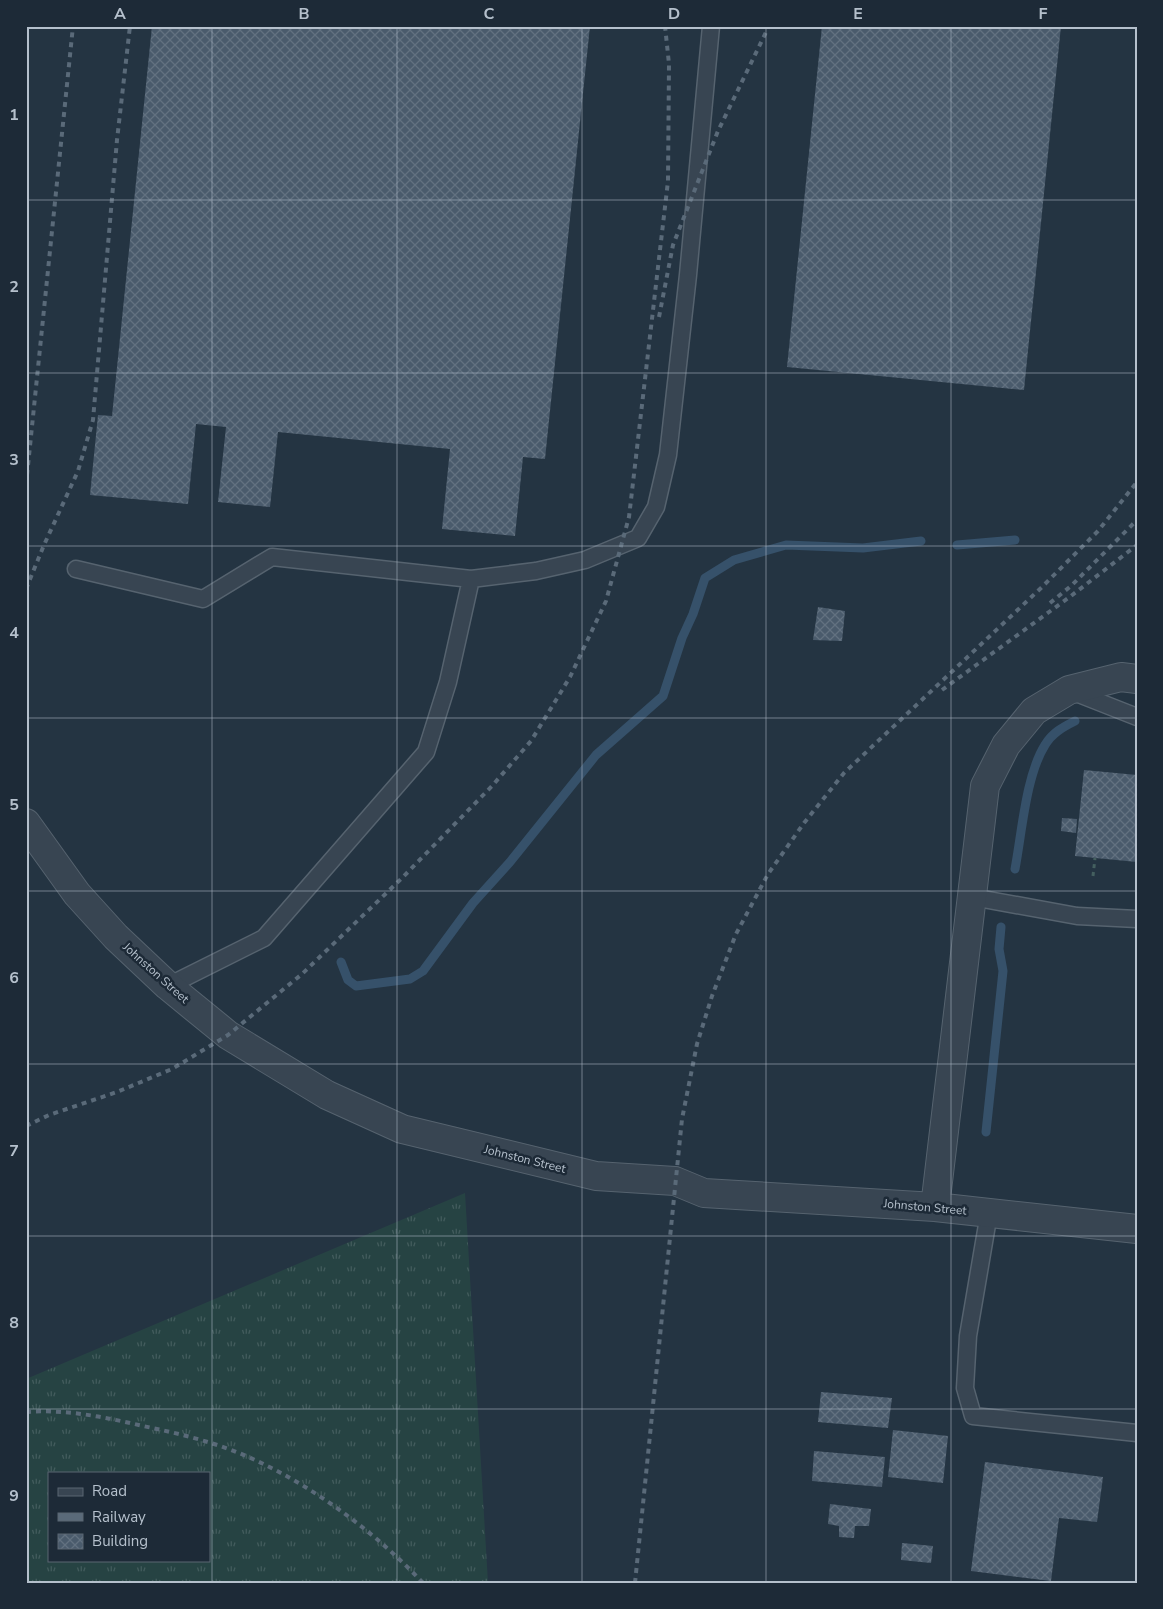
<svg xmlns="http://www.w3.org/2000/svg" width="1163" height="1609" font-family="'Nunito Sans',sans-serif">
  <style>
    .grass { fill: url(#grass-tufts); fill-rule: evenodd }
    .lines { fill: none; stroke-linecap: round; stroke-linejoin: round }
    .stream { stroke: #36516a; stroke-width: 9 }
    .building { fill: url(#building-cross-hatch) }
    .lane-casing { stroke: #56636f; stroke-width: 19 }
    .street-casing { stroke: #56636f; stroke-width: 30 }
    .path { stroke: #445f5f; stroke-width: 3; stroke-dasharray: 4 4; stroke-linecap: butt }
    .lane { stroke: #384552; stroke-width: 16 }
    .street { stroke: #384552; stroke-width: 28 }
    .rail { stroke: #5a6a79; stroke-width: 4; stroke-dasharray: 5 5; stroke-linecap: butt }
    .grid { fill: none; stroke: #b5c0cc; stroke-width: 1; stroke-opacity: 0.55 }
    .labels { text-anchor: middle; stroke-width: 5; stroke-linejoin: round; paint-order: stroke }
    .street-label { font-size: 12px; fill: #b5c0cc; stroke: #1d2a37 }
    .neatline { fill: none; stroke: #b5c0cc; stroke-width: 2 }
    .grid-label { font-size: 16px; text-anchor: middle; font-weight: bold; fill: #b5c0cc }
  </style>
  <defs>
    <pattern id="grass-tufts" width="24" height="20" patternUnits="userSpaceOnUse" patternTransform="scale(1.25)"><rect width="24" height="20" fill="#264343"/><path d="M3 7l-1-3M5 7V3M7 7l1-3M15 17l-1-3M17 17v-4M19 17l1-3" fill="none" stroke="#435c5d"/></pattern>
    <pattern id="building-cross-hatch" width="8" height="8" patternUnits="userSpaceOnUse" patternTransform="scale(1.25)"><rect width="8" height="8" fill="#4a5b6c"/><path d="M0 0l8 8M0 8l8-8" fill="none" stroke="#627180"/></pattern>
  </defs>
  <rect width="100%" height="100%" fill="#243442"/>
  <path class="grass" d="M465,1193l23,390h-462v-204zM49,1473h160v87h-160z"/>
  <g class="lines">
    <path class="stream" d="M957,545l58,-5
      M1015,869c7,-37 11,-94 30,-124 7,-12 18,-18 30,-24
      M341,962l7,18 8,6 54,-7 13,-8 50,-68 37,-41 86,-107 67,-59 19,-58 11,-24 12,-36 29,-18 52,-15 77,3 58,-7
      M986,1132l17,-161 -4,-22 2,-22"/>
  </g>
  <path class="building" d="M152,26h438l-45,433 -22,-2 -8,79 -73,-7 8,-80 -172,-17 -8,75 -52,-5 8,-75 -30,-3 -8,80 -98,-9 8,-80 14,1z
    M822,26h239l-37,364 -237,-23z
    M818,607l27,4 -3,30 -29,-1z
    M1084,770l53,5v87l-62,-6z
    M1062,818l15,1 -1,14 -15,-2z
    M821,1392l71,6 -4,30 -70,-6z
    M893,1430l55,6 -5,47 -55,-6z
    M814,1451l71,6 -3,30 -70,-6z
    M985,1462l118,15 -6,45 -38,-4 -8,63 -80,-10z
    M830,1504l41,5 -2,17h-14l-1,12 -15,-1v-11l-11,-2z
    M902,1543l31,3 -2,17 -30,-3z"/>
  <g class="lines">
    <g class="lane-casing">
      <path id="lane" d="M76,569l127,30 69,-42 199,22 -23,103 -22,70 -162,186 -96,48
        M471,579l65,-8 49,-11 53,-22 18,-31 12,-52 20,-180 23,-249
        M1071,691l66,26
        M972,897l105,19 60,3
        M989,1213l-21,123 -3,52 8,28 164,17"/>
    </g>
    <g class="street-casing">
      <path id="street" d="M26,823l51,71 39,43 52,49 60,49 99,60 75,34 194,47 79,5 29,12 231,14 202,22
        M935,1207l50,-421 21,-41 28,-34 35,-21 52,-13 16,2"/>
    </g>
    <path class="path" d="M1093,876l2,-18"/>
    <use href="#lane" class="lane"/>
    <use href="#street" class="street"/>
    <path class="rail" d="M659,317l14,-72 45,-114 51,-105
      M26,485l47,-459
      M26,589l18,-44 34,-74 15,-51 24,-280 13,-114
      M1050,603l21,-17 66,-66
      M942,690l129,-94 66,-51
      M26,1126l23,-11 68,-23 55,-23 56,-34 74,-61 100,-96 90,-92 39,-45 39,-64 36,-76 23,-84 39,-336 1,-117 -4,-38
      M26,1412c39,-3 79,5 117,14 38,8 76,17 112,34 61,28 122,74 168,123
      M635,1583l47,-464 15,-75 15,-48 24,-62 32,-60 36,-51 40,-50 197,-185 57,-57 39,-49"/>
  </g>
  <path class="grid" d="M212,26v1557M397,26v1557M582,26v1557M766,26v1557M951,26v1557M26,200h1111M26,373h1111M26,546h1111M26,718h1111M26,891h1111M26,1064h1111M26,1236h1111M26,1409h1111"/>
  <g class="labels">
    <g class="street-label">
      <text transform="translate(156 973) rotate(42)" y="4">Johnston Street</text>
      <text transform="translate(525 1159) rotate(14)" y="4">Johnston Street</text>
      <text transform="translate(925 1207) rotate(5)" y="4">Johnston Street</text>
    </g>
  </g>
  <rect width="1163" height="1609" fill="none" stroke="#1d2a37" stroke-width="55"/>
  <rect x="48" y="1472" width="162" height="90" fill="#1d2a37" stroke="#5a6673"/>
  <rect x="58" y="1488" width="25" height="8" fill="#384552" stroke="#5a6673"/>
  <text x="92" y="1496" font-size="15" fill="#b5c0cc">Road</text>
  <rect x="58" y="1513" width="25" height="8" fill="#5a6a79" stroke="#5a6673"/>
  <text x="92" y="1522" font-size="15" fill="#b5c0cc">Railway</text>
  <rect x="58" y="1534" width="25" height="15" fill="url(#building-cross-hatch)" stroke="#5a6673"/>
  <text x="92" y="1546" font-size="15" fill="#b5c0cc">Building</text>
  <rect x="28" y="28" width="1108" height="1554" class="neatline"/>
  <g class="grid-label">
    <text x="120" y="19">A</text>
    <text x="304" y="19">B</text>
    <text x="489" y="19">C</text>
    <text x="674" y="19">D</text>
    <text x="858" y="19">E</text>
    <text x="1043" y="19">F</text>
    <text x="14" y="120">1</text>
    <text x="14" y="292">2</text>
    <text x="14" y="465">3</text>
    <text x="14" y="638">4</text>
    <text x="14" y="810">5</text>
    <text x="14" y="983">6</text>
    <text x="14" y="1156">7</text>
    <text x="14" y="1328">8</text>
    <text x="14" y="1501">9</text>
  </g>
</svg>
